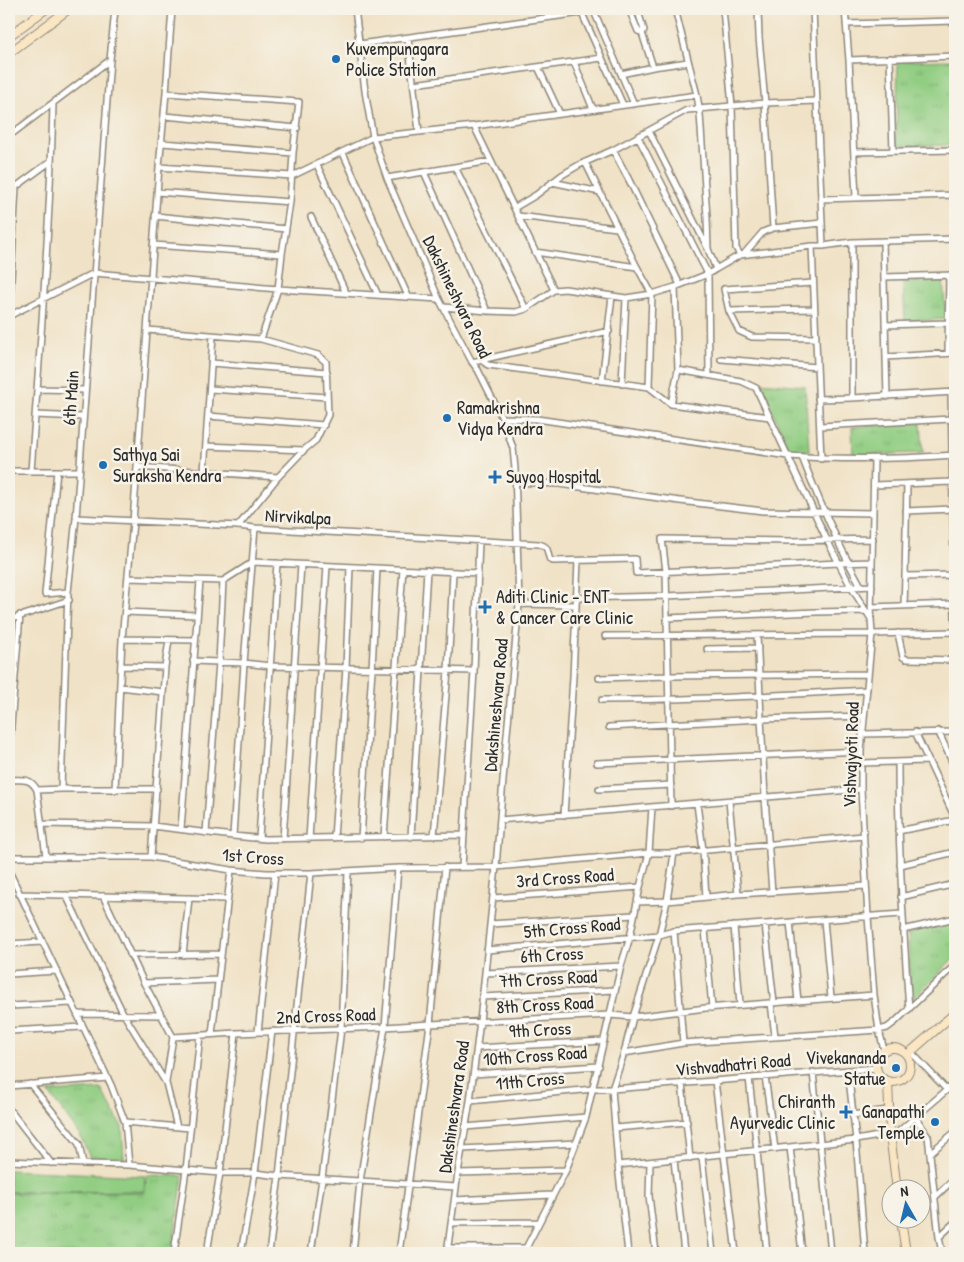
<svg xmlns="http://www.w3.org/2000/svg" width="964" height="1262" font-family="'Patrick Hand',sans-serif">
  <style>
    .grass { fill: url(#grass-tufts); stroke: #5e7c56 }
    .garden { fill: #91cd82; stroke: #5e7c56 }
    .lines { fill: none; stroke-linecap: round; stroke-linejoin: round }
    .street-casing { stroke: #8e8678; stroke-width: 8 }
    .secondary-casing { stroke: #8e8678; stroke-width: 10 }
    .street { stroke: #fff; stroke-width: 5 }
    .secondary { stroke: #fbe6c4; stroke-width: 8 }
    .poi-dot { fill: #1f6fb2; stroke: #f7f3e8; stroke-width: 2 }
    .labels { text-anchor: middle; stroke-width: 5; stroke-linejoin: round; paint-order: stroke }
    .poi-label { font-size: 18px; fill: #2b2b2b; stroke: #f7f3e8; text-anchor: start }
    .street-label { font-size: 18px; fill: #2b2b2b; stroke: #f7f3e8 }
  </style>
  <defs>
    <pattern id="grass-tufts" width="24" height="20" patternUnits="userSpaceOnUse" patternTransform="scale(1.25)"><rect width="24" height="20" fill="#91cd82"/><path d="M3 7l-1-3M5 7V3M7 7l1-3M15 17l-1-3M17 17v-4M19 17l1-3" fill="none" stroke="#7db070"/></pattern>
  </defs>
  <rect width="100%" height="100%" fill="#f7f3e8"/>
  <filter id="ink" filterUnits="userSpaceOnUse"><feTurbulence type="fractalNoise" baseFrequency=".02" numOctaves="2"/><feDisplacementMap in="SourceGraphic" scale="10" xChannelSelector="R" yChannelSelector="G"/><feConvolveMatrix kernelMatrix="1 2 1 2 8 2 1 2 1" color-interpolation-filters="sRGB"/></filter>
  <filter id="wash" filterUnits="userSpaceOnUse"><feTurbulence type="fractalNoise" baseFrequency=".0096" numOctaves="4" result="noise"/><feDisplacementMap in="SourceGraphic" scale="20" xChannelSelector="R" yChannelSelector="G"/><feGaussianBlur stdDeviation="1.12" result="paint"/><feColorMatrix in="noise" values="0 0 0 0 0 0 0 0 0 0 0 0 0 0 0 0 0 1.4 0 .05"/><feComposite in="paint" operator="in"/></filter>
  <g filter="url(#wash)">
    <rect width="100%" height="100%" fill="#f0e2c6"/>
    <path class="grass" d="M955,60v85l-59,1 2,-85z
      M943,281l3,38 -41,2 -2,-39z
      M761,382l44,4 4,65 -21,-2z
      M921,423l2,30 -70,2 -1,-28z
      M955,921v36l-44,44 -3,-68z
      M101,1089l21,38 2,33h-33l-11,-25 -32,-43z
      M147,1175l36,1 -11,77h-163v-60l135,-1z"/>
    <path class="garden" d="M9,1170l136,6 -1,15 -135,1z"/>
  </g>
  <g filter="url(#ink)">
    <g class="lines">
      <g class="street-casing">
        <path id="street" d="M355,9l10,82 8,46 14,41 52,121 33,63 6,8 24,48 11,30 2,21 4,135 -14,152 -9,111 -16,154 -10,80 -12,72 -11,80
          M580,9l43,96
          M593,9l41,95
          M629,9l9,22 4,2
          M637,9l7,21 -2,3 11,34
          M675,9l22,86 3,19 7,103 1,32
          M723,9l9,97 4,142 4,7
          M758,9l1,28 6,66 8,125
          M813,9l10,237h-11l9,213
          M845,9l4,51 7,137
          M846,24l109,-3
          M408,38l11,94
          M360,44l221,-31
          M890,58l3,93
          M849,60l106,-4
          M574,62l19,47
          M538,67l22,47
          M621,74l32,-7 35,-5
          M414,84l188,-26
          M166,93l133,9 -6,51 -3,49 -8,52 -4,35 -17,50
          M164,116l133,12
          M474,126l80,164
          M649,131l59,118 8,20
          M9,136l101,-76
          M638,137l70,137 1,101
          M162,143l131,10
          M613,150l16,30 51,105
          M854,152l101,-2
          M343,153l65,143
          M585,162l52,105 15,27 -3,93
          M317,165l61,130
          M159,167l133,9 81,-39 101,-11 223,-31
          M455,167l71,142
          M424,172l63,139
          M387,178l104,-17
          M552,182l48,10
          M9,192l42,-31
          M157,192l133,10
          M821,199l134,-4
          M514,208l22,-13 26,-20 17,-10 34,-15 74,-40 78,-7 52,-2
          M155,216l131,13
          M518,216l99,12
          M311,217l35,76
          M883,241l4,156
          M852,242v156
          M153,245l129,9
          M823,246l29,-4 103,-3
          M535,252l102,15
          M744,254l19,-22 10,-4 49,-5
          M884,277l71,-2
          M813,283l-89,6 5,22 10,20 13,6 64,1
          M444,307l43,4 29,1 10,-3 28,-19 11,-1 61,9 26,-4 23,-7 33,-13 8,-5 24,-14 72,-9
          M729,311l85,-2
          M9,316l85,-43 184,16 161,10
          M9,317l7,-130
          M885,325l62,-2
          M147,330l114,9 57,16 8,7 2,53 -12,25 -12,10 -26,27 -40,49
          M948,353l1,-78
          M886,357l69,-4
          M721,359l96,8
          M481,360l7,5 161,22 22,17 99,13
          M472,362l137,-31
          M211,363l116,9
          M678,370l63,11 15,7 71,152 24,47 20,32
          M602,381l10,-85
          M622,384l4,-86
          M37,389l48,1
          M210,389l117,8
          M951,392l4,228
          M818,399l34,-1 103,-6
          M671,404l7,-34 -3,-83
          M35,415l48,2
          M208,416l116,9
          M502,418l35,1 251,37c56,4 112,3 167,-1
          M820,426l131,-7
          M206,446l98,4
          M802,457c17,44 36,88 59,129
          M874,459l-3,160 1,15 -11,117v38l7,128 6,78 5,35 5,20
          M137,467l141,10
          M9,471h70
          M31,471c9,-122 19,-245 22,-367
          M57,471l-12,123 23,-2
          M204,472l9,-136
          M515,482l44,2 121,17 83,10 110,2
          M874,485l78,-3
          M906,511l47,-2
          M76,518l162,8 17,2 284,16c11,3 7,7 11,16l3,1 82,-2 1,14 203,-10 33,-1
          M905,576l2,-92
          M129,578l94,3 30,-19 225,11
          M576,598l90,-2 206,-10
          M519,604l57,1
          M904,606l1,-30 50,-1
          M871,607l84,-3
          M125,612l72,3
          M667,618l149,-6 49,-1
          M9,620l60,-20
          M898,633l5,24 3,2 49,1
          M757,635l8,163 7,94
          M605,636l267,-2 83,-2
          M122,639l73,1
          M707,649l51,-1
          M193,661l51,2 27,3 203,5
          M121,666l44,1
          M599,678l70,-2 199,-2
          M120,687l43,5
          M602,700c89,0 177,-5 265,-10
          M609,727l152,-8 103,-3
          M938,731l17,37
          M915,732l40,86
          M862,734l93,-2
          M9,750l11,-135
          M898,762c0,83 5,165 11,247
          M597,763l264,-12
          M861,763l66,-2
          M9,780c13,0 21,-3 28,10l9,66
          M61,789l7,-197 8,-74 34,-458 5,-51
          M599,789l72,-4
          M37,790l24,-1h96
          M115,790l7,-151 11,-117 26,-355 7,-74 6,-84
          M729,801l9,93
          M697,804l6,46 3,47
          M671,806l-5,-235 -4,-32 129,2 82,-2
          M564,815l9,-138 5,-116
          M500,820l361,-31
          M42,824l111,2 80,10 33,3 198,-4
          M181,829l19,-248
          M898,831l57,-11
          M206,833l13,-171 4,-81
          M233,836l11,-173 11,-135
          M434,836l14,-165 5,-99
          M384,837l19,-268
          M411,837l16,-267
          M259,838l18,-275
          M334,838l12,-170 4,-101
          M361,838l11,-169 5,-101
          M283,839l18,-274
          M309,839l18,-273
          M9,857h142l80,13 35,3h45l87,-5 98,-1 153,-14h25l189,-17
          M151,857l14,-190 4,-27
          M900,865l55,-13
          M462,867l12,-196 5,-130
          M9,871l102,214 14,37 4,43
          M19,894l208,5
          M66,895l57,118 43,70 11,44
          M103,896l41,87 29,54 -7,45
          M901,897l54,-13
          M493,898l147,-11
          M637,902l30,-1 71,-7 128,-8
          M824,920l7,78
          M790,922l8,79
          M490,924l144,-9
          M765,924l9,79
          M734,926l6,79
          M705,929l7,79
          M903,930l52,-12
          M674,931l9,112
          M9,944l33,-2
          M487,950l172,-15 15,-4 116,-9 112,-8
          M130,955l91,-1
          M183,955l6,-57
          M485,973l136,-7
          M9,974l47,-3
          M144,983l74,-3
          M482,997l133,-7
          M771,1003l4,33
          M9,1006l63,-3
          M77,1014l84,1
          M9,1031l74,-4
          M258,1032l17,-159
          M212,1034l19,-164
          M173,1037l63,-4 149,-6 45,-3 180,-9 23,2 73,-9 168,-13
          M477,1048l127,-7
          M911,1052l36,38
          M624,1053l59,-10 196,-13 8,-2 8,-6 60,-57
          M848,1070l8,70 9,113
          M813,1072l18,181
          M474,1074l125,-8
          M765,1076l10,73
          M749,1078l8,73 10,102
          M715,1081l21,172
          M682,1083l8,75
          M30,1084l49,60 4,20
          M9,1086l99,-8
          M470,1101l123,-12h19l264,-21
          M9,1109l42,54
          M852,1115l36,-5
          M916,1118l12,18 11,101 3,16
          M125,1122l65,6
          M465,1127l121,-10
          M615,1128l72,-6
          M890,1139l65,-56
          M790,1147l12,106
          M462,1149l114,-6
          M930,1153l25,-21
          M702,1157l11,96
          M674,1160l10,93
          M9,1161l74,3 46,1 91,8h35l24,3 177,11
          M650,1162l-1,34 7,57
          M618,1165l238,-25 34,-6
          M458,1173l108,-3
          M935,1197l20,-19
          M455,1200l97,-5
          M451,1223l87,-1
          M939,1237l16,-15
          M448,1248h78
          M174,1253l12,-83 14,-135
          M207,1253l13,-80 16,-140
          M241,1253l14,-80 17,-142
          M269,1253l10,-77 32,-303
          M311,1253l11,-74 19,-150 7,-157
          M353,1253l7,-72 25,-154 13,-159
          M399,1253l31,-229 15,-157
          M522,1253l4,-5 40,-78 20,-53 35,-151 9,-29 10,-50 9,-34 3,-46
          M628,1253l-10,-88 -6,-76 12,-36 9,-36 26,-82 8,-34 7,-48"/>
      </g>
      <g class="secondary-casing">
        <path id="secondary" d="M9,36l37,-27
          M9,53l60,-44
          M876 1065a17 17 0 1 1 34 0a17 17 0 1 1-34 0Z
          M907,1055l48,-42
          M888,1081l2,53 7,56
          M901,1220l5,33"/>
      </g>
      <use href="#street" class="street"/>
      <use href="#secondary" class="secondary"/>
    </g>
  </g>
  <g class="poi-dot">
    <circle cx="336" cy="59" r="5"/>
    <circle cx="447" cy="418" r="5"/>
    <circle cx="103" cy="465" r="5"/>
    <path d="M492.5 469.5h5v5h5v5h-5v5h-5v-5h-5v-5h5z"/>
    <path d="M482.5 599.5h5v5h5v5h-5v5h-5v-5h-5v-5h5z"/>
    <circle cx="896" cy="1068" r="5"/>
    <path d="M843.5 1104.5h5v5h5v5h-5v5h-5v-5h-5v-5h5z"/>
    <circle cx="935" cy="1122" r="5"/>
  </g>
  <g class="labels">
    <g class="poi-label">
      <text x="346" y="55">Kuvempunagara<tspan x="346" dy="21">Police Station</tspan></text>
      <text x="457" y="414">Ramakrishna<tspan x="457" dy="21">Vidya Kendra</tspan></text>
      <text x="113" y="461">Sathya Sai<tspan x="113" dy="21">Suraksha Kendra</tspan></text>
      <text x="506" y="483">Suyog Hospital</text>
      <text x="496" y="603">Aditi Clinic - ENT<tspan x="496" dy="21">&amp; Cancer Care Clinic</tspan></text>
      <text x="886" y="1064" text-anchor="end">Vivekananda<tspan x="886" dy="21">Statue</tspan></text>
      <text x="835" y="1108" text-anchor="end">Chiranth<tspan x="835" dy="21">Ayurvedic Clinic</tspan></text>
      <text x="925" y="1118" text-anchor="end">Ganapathi<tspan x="925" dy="21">Temple</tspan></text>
    </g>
    <g class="street-label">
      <text transform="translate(457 297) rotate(64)" y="6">Dakshineshvara Road</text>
      <text transform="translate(71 398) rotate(-86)" y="6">6th Main</text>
      <text transform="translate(298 517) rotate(3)" y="6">Nirvikalpa</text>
      <text transform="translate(496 705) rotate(-85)" y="6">Dakshineshvara Road</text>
      <text transform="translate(851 755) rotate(-88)" y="6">Vishvajyoti Road</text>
      <text transform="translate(253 857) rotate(4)" y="6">1st Cross</text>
      <text transform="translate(565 878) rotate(-4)" y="6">3rd Cross Road</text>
      <text transform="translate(572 928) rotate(-5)" y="6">5th Cross Road</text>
      <text transform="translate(552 955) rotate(-3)" y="6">6th Cross</text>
      <text transform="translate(548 979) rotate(-3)" y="6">7th Cross Road</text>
      <text transform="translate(545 1005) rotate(-3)" y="6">8th Cross Road</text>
      <text transform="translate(326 1016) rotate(-2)" y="6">2nd Cross Road</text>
      <text transform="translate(540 1030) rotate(-3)" y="6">9th Cross</text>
      <text transform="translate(535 1056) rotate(-4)" y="6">10th Cross Road</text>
      <text transform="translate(733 1065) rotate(-5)" y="6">Vishvadhatri Road</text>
      <text transform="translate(530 1081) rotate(-5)" y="6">11th Cross</text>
      <text transform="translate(454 1107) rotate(-82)" y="6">Dakshineshvara Road</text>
    </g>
  </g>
  <rect width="964" height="1262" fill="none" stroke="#f7f3e8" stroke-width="30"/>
  <g transform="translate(906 1204) rotate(352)"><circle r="24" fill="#f7f3e8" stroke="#a5a39c"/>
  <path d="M0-4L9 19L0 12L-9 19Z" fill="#1f6fb2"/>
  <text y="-8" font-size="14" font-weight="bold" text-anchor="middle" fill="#2b2b2b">N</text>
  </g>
</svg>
